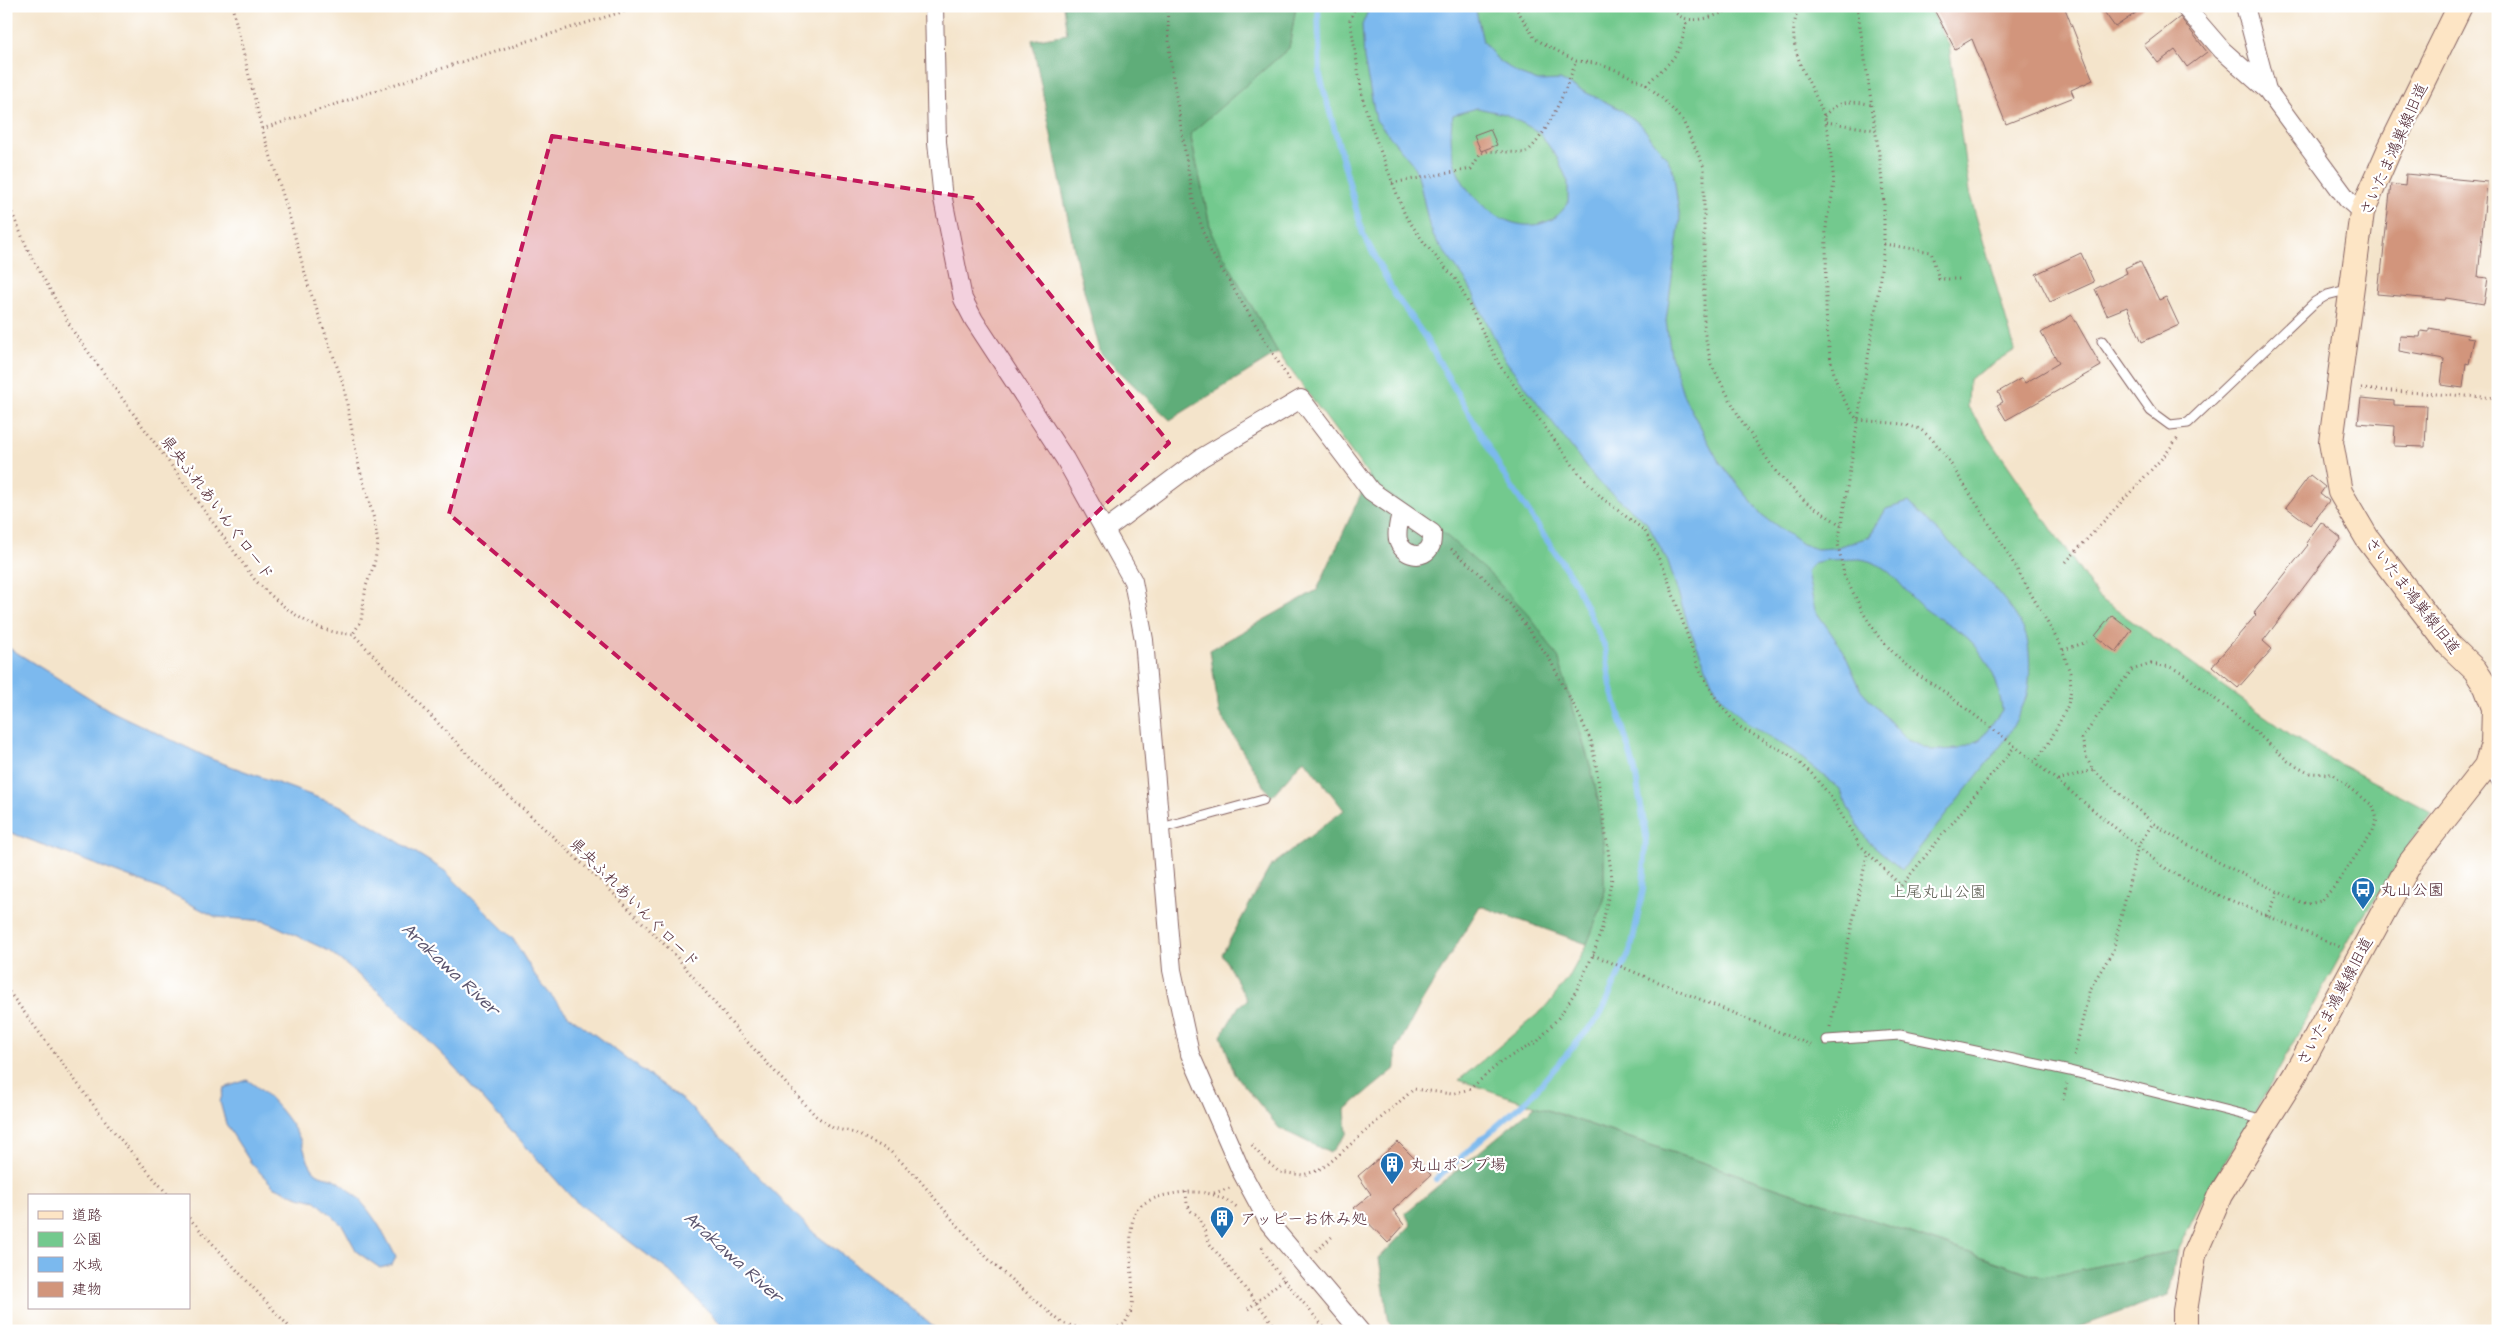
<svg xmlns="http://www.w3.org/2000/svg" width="2504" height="1337" font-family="'Architects Daughter','Klee One',sans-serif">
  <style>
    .green { fill: #73c98e; stroke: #5e745c }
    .forest { fill: #5ead79; stroke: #546652 }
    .water { fill: #7bb9ee; stroke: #626c8c; fill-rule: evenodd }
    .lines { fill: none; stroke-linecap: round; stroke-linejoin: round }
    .stream { stroke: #7bb9ee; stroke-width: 6 }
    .building { fill: #d2957b }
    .lane-casing { stroke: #866463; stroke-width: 11 }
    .street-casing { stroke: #866463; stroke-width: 20 }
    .secondary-casing { stroke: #866463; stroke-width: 26 }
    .path { stroke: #866463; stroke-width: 3; stroke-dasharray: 1 4; stroke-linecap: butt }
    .lane { stroke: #fff; stroke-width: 9 }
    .street { stroke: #fff; stroke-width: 18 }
    .secondary { stroke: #fde5c5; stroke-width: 24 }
    .marked { fill: #c2185b; fill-opacity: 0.2; stroke: #c2185b; stroke-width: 4; stroke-dasharray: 10 6; stroke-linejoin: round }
    .labels { text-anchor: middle; stroke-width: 4.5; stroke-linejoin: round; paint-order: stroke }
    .street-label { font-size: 16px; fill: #4a1f2b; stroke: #fff }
    .poi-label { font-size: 16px; fill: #4a1f2b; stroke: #fff; text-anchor: start }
    .park-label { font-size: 16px; fill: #585a4e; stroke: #fff }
    .water-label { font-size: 18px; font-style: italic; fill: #5b556f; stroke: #fff }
  </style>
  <rect width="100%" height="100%" fill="#fff"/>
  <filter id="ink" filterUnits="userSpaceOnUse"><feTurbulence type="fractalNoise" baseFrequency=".02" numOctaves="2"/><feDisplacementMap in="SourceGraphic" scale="10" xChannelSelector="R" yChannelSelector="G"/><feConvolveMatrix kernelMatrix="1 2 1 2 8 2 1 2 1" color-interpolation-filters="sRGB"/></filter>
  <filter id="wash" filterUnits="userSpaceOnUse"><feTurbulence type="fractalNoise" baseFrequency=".0096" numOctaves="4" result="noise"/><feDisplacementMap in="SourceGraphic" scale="20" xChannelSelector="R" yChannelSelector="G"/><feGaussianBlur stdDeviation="1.12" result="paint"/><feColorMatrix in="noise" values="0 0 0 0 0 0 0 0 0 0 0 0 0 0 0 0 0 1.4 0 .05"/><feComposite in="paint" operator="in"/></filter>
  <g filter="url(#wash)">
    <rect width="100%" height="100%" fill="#f4e4cb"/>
    <path class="green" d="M1296,6h632l21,39 20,147 46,158 -46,29 -1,28 130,190 213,152 120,63 -76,117 -99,182 -49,79 -30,61 -136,26 -582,-197 87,-73 22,-28 19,-35 17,-44v-48l-6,-53 -7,-30 -33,-112 -180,-169 -100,-135 -66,-118 -22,-102 99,-85z"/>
    <path class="forest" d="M1063,6h233l-7,42 -99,86 22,101 66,118 -108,67 -69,-66 -24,-90 -45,-224 35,-6z
      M1369,476l9,12 53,34 58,51 40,42 29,42 33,112 7,30 6,53v48l-17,44 -107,-38 -60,99 -24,45v18l-51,42 2,23 -17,20 -51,-25 -44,-54 -14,-38 18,-30 8,-6 -25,-46 48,-87 74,-57 -40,-51 -33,38 -52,-84 -9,-63 107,-60z
      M1535,1106l506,171 136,-26 -8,44 -101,36h-673l-6,-8 -10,-65 32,-33 -6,-12z"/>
    <path class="water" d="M1370,6h105l8,36 15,18 21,14 19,7 22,-1 60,29 21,16 26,33 6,12 7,50 -14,101 5,34 13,42 34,63 44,55 40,29 15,5 17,-1 35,-11 17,-28 23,-7c29,33 114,101 119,142 2,11 2,26 1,38 -1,19 -14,40 -23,57l-104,131 -35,-30 -19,-32 -8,-19 -47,-38 -46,-28 -26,-26 -9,-15 -24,-58 -20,-63 -21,-38 -50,-42 -91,-120 -39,-79 -31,-41 -7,-16 -11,-50 -6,-12 -36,-43 -12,-61 -2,-34zM1477,108l28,6 34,18 19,27 10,23v22c-4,4 -9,11 -14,14 -36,22 -79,-11 -95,-43 -8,-17 -10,-42 -6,-60zM1860,559c31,5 38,26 59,45 13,12 30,19 44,30 23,19 36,46 39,76l-21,29 -22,10 -28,1 -24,-10 -46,-50 -18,-40 -28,-40 -8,-38 6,-9 14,-3z
      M6,646l103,64 102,49 130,47 104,65 68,68 25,41 30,35 117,87 130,132 82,62 41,35h-210l-59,-60 -95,-71 -126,-140 -70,-69 -49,-40 -64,-30 -49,-4 -58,-29 -152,-57z
      M247,1080c22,13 44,40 55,63 3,8 5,18 10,25 7,11 17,7 26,13 28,20 43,46 58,76l-4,8 -12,3 -23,-16 -14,-26 -27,-25 -17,-4 -26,-11 -22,-23 -25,-39 -6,-22 4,-14z"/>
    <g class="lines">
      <path class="stream" d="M1318,6l2,70 43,158 32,61 30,42 81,141 68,103 31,66 6,39 24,85 11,64 -3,55 -12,59 -32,68 -70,81 -93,81"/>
    </g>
    <g id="blocks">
      <path class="building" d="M1932,6h132l29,74 -22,10 3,7 -68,27 -34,-85 -17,10z
        M2100,6h46l-31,21z
        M2180,17l27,35 -20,15 -12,-17 -17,13 -14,-18z
        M1490,129l7,16 -16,6 -7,-16z
        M2406,174l81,8 -9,95 10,1 -4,26 -38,-6 -1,2 -68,-6 2,-20h2l10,-90 14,2z
        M2081,253l13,29 -44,20 -14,-28z
        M2140,261l19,39 7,-3 13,28 -37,17 -15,-35 -20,8 -12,-26 32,-16 -2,-5z
        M2072,315l29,51 -95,54 -9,-15 6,-3 -5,-10 24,-14 3,5 34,-20 -18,-30z
        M2429,328l39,7 -1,3 7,1 -5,25 -3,-1 -3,25 -22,-3 3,-26 -45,-8 1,-15 20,1 1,-6 8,1z
        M2361,398l33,3v4l33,1 -2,41 -31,-1 1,-20 -37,-3z
        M2310,475l15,12 -5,7 9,7 -19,24 -24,-18z
        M2321,522l20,16 -78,103 9,8 -34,39 -26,-22 44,-51 -2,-2 54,-68 -2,-2z
        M2112,615l20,15 -16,22 -21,-16z
        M1398,1142l33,33 -38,35 11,15 -16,18 -34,-35 17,-14 -13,-18z"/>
    </g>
  </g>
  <g filter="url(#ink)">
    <use href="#blocks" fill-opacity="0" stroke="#866463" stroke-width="1"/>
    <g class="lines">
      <g class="lane-casing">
        <path id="lane" d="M2102,341l49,70 19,14 18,-2 127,-121 12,-7 23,-6
          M2488,768l10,16
          M1161,828l102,-28
          M1827,1040l73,-5 170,36 195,49"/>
      </g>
      <g class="street-casing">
        <path id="street" d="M934,6l3,136 6,57 20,100 11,21 91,139 68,122 11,59 28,330 18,84 52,119 27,50 91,108
          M2184,6l38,44 45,40 80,109 15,13
          M2245,6l22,84
          M1105,530l96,-72 100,-59 70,92 61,42c0,4 0,9 -1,12 -7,17 -29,10 -33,-5 -2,-9 1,-18 3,-27"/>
      </g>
      <g class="secondary-casing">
        <path id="secondary" d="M2185,1331v-20l9,-56 26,-60 75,-120 115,-212 76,-97 7,-22 1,-36 -8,-21 -11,-17 -27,-26 -81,-106 -27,-46 -9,-50 31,-230 28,-64 70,-142"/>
      </g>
      <path class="path" d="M232,6l30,123 25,79 22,80 34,95 16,84 15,52 4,25 -4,21 -8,21 -5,35 -8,13
        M1167,6l3,52 23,143 17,49 81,133
        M1356,6l-6,14 13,80 9,29 33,86 20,29 32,37 43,85 78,106 24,26 43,33 20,40 34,98 19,33 20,24 52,29 21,18 18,21 30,50 42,42 114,-140
        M1515,6l20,33 41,22 19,2 21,7 28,13 19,16 20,22 21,46v163l7,34 30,56 35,52 30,30 35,23
        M1670,6c15,25 46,10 67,0
        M1801,6c-22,38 11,75 23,110 6,18 6,38 9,57 3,19 -6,37 -7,56 -1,13 1,26 0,38 0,50 -3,114 32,153l45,4 17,5 11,9 14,17 58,90 59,103 8,25 1,16 -3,16 -18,36 -15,21
        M1857,6l23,155 4,43v40l-7,58 -39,242 6,31 20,39 14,22 22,24 18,15 25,16 68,52 151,123 31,18 147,63
        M1646,85c27,-27 33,-25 41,-65
        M1824,116c15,-16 28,-16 48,-11
        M1826,122l50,8
        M262,129l208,-70 171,-53
        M1392,183l79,-14 10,-16 7,-2 37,2c21,-14 43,-68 51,-92
        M6,199l22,51 45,81 182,249c27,27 58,54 98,54l141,148 109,101 72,72 66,80 75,81 17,12 22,5 35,18 27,26 34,41 42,46 69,59 25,7 20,1 18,-7c2,-6 7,-12 7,-18 3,-23 -7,-76 4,-95 8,-12 28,-16 41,-18 24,-3 42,0 61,15
        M1884,244l47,8 8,27h22
        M2361,389l137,9
        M2066,562l98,-106 14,-18
        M2063,650l24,-8
        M2151,664l19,3 11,5 68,54 39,35 22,12 23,1 40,32 4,13 -4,12 -38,55 -14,15 -13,3 -13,-4 -75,-37 -44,-25 -23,-15 -60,-53 -6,-11 -5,-20 31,-46 19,-23z
        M2058,780l35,-10
        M2267,916l12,-25
        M1593,955l220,91
        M6,988l104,139 59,69
        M1830,1027l37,-172
        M2074,1056l16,-68 23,-37 25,-105 15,-23
        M2063,1099l4,-15
        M1252,1145l10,12 17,15 24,3 13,-4 11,-6 87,-76 38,5 18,-5 32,-28 36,-20 21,-24 17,-26 17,-36 9,-27 10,-50 -16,-113 -5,-24 -11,-24 -30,-57 -39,-55 -32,-32 -30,-26
        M1186,1192l1,12 4,7 8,5 10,27 70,88
        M1214,1193l16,-5
        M189,1218l104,113
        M1262,1247l9,17 56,67
        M1316,1251l18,-16
        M1248,1309l36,-30"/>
      <use href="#lane" class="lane"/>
      <use href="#street" class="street"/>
      <use href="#secondary" class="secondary"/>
    </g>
  </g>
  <path class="marked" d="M552,136l421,62 196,245 -376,362 -344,-291z"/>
  <defs>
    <g id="bus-pin" transform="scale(1.25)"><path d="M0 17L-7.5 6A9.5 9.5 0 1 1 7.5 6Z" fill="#1f6fb2" stroke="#fff"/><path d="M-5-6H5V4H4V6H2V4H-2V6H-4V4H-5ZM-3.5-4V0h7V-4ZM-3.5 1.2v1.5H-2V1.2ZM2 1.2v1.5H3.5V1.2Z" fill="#fff"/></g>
    <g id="building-pin" transform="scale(1.25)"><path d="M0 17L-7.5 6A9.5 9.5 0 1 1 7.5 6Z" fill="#1f6fb2" stroke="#fff"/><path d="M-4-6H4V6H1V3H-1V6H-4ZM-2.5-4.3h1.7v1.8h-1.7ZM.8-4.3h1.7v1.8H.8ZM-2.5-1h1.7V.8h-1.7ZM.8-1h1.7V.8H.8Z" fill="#fff"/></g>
  </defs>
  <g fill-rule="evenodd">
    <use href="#bus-pin" x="2363" y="889"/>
    <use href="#building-pin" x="1392" y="1164"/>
    <use href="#building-pin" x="1222" y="1218"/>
  </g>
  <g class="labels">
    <g class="street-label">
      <text transform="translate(2393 149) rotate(-66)" y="6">さいたま鴻巣線旧道</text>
      <text transform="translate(218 507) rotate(53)" y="6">県央ふれあいんぐロード</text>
      <text transform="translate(2413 595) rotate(52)" y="6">さいたま鴻巣線旧道</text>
      <text transform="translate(635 902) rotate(45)" y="6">県央ふれあいんぐロード</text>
      <text transform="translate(2334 1001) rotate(-62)" y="6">さいたま鴻巣線旧道</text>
    </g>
    <g class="poi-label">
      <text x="2380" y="895">丸山公園</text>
      <text x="1410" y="1170">丸山ポンプ場</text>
      <text x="1240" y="1224">アッピーお休み処</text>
    </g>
    <g class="park-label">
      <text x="1938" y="897">上尾丸山公園</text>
    </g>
    <g class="water-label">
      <text transform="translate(451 969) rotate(43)" y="6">Arakawa River</text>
      <text transform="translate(734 1257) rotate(42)" y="6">Arakawa River</text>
    </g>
  </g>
  <rect width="2504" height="1337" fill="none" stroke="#fff" stroke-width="25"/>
  <rect x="28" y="1194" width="162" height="115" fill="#ffffff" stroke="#b7a5aa"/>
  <rect x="38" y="1211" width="25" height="8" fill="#fde5c5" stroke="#b7a5aa"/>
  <text x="72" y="1220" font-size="15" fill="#4a1f2b">道路</text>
  <rect x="38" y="1232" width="25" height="15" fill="#73c98e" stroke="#b7a5aa"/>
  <text x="72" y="1244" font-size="15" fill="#4a1f2b">公園</text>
  <rect x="38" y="1257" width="25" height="15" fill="#7bb9ee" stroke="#b7a5aa"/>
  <text x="72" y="1270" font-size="15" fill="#4a1f2b">水域</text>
  <rect x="38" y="1282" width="25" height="15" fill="#d2957b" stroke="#b7a5aa"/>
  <text x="72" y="1294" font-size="15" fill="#4a1f2b">建物</text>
</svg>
